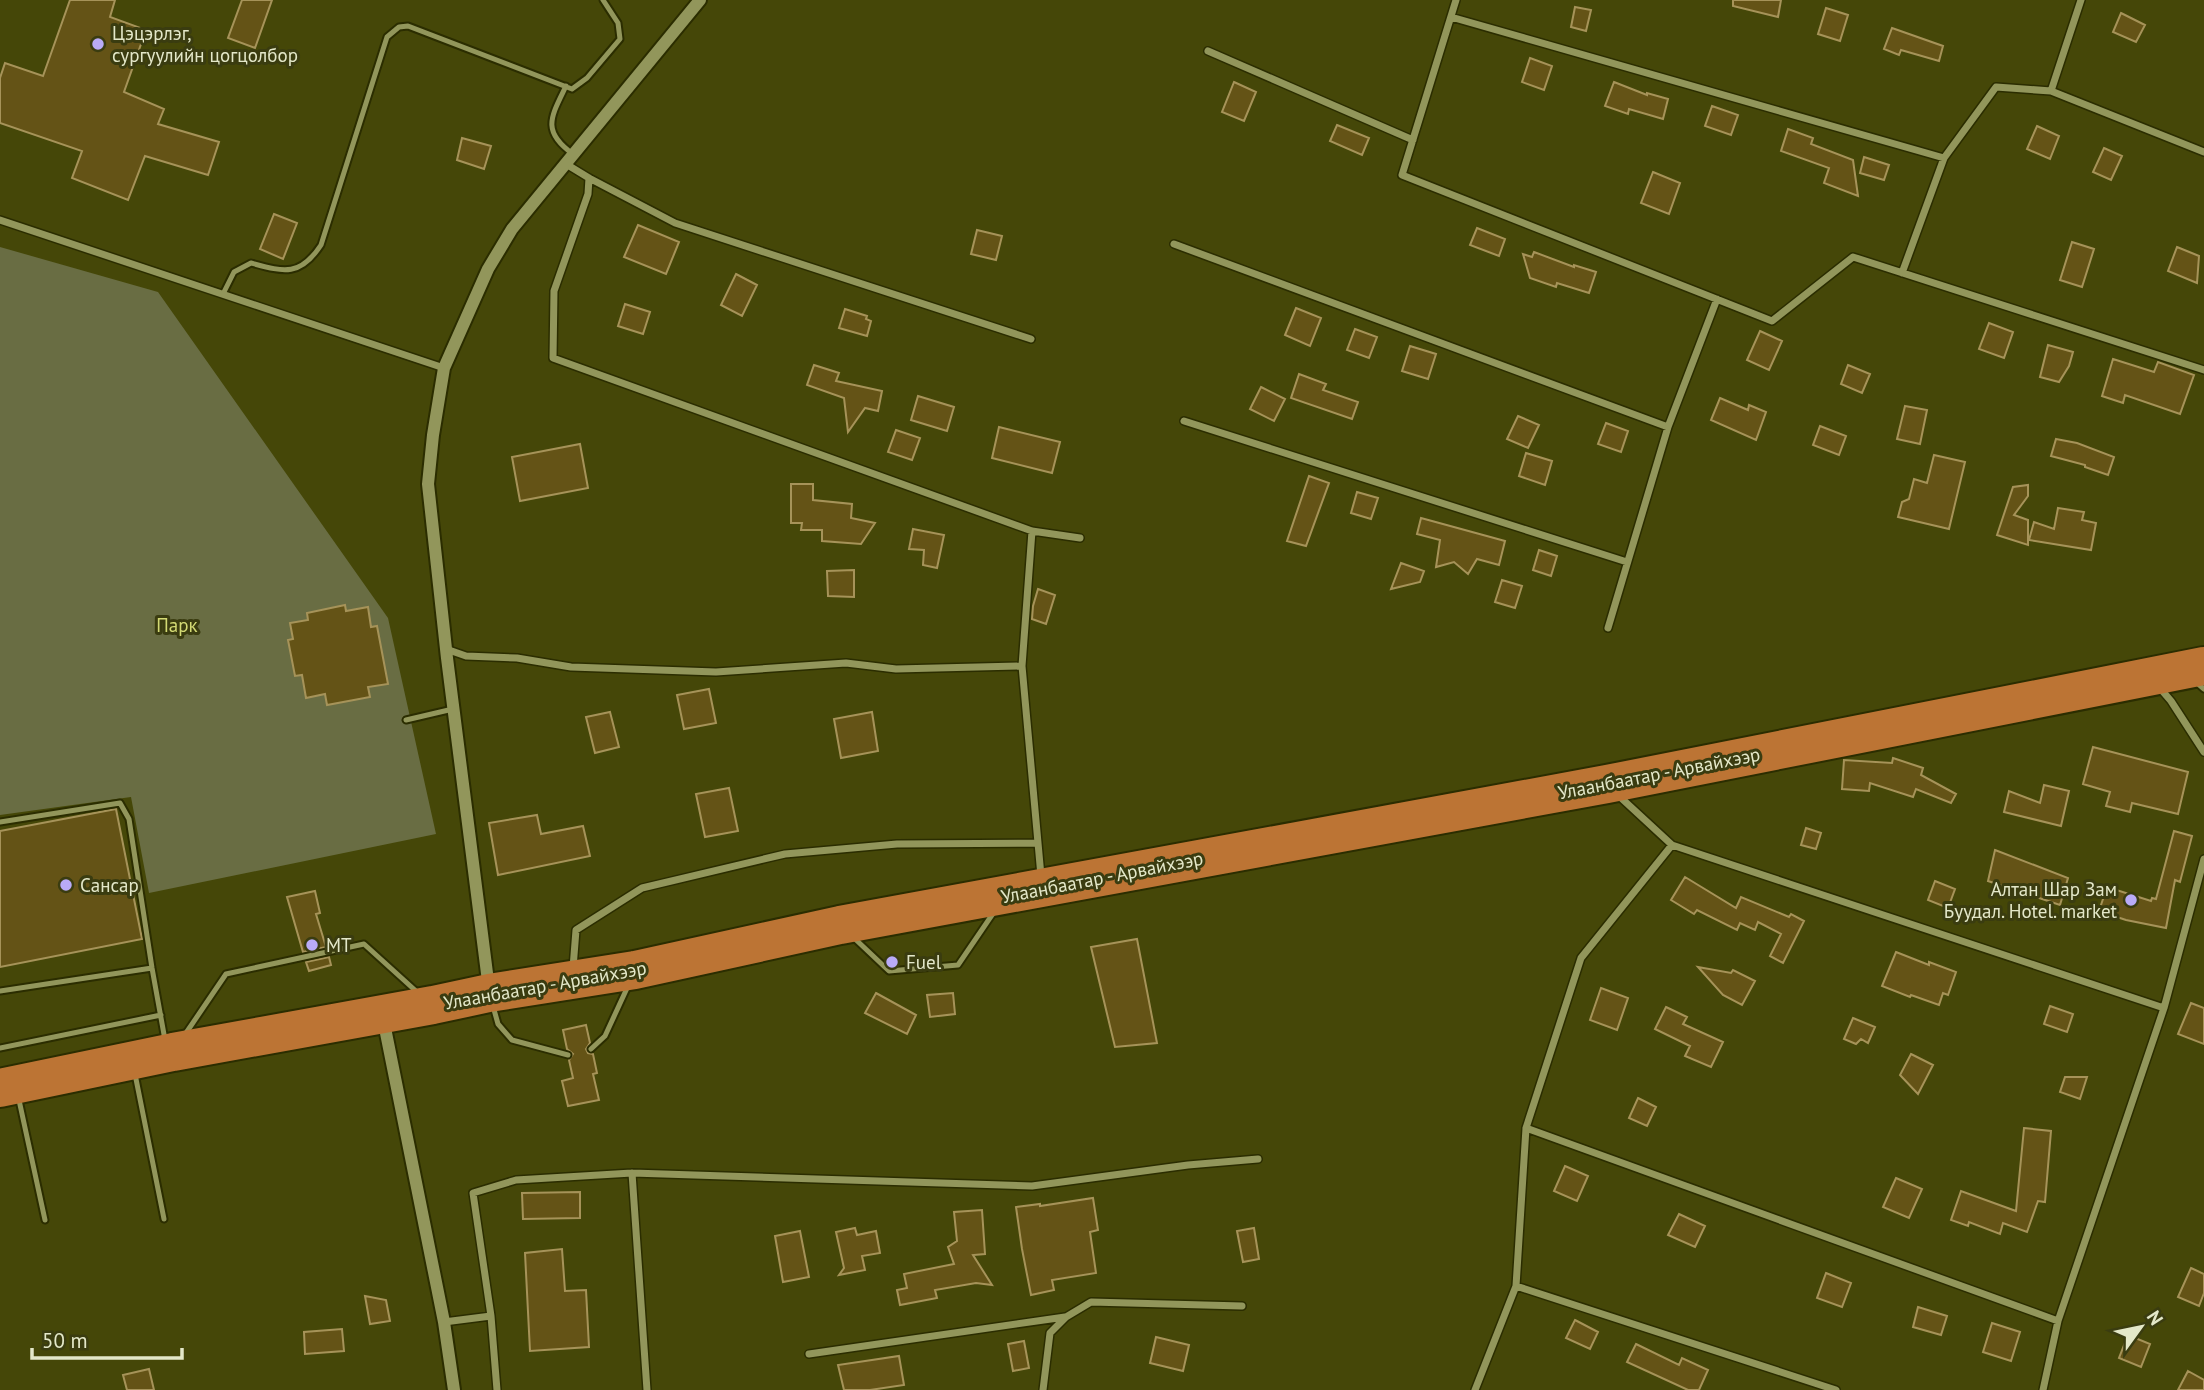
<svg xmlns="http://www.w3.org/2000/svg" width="2204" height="1390" font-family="'PT Sans',sans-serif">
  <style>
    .green { fill: #696d43 }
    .building { fill: #645316; stroke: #a69359; stroke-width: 2 }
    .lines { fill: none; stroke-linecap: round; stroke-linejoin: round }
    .service-casing { stroke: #2b2d00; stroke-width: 9 }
    .minor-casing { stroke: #2b2d00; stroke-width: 10 }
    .tertiary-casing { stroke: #2b2d00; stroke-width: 16 }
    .trunk-casing { stroke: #2b2d00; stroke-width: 42 }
    .service { stroke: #92965b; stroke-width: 5 }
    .minor { stroke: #92965b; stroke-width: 7 }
    .tertiary { stroke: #92965b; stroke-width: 12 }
    .trunk { stroke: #bc7434; stroke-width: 38 }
    .poi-dot { fill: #b9abf7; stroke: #3a3c10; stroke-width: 2.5 }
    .labels { text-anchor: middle; stroke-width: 6; stroke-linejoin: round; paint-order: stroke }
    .poi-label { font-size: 19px; fill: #e4e8c9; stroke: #3a3c10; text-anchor: start }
    .park-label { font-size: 19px; fill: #d3da74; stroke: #3a3c10 }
    .street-label { font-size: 19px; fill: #e4e8c9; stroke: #3a3c10 }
  </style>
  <rect width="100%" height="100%" fill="#454708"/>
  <path class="green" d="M0,247l158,45 230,326 48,216 -287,59 -18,-96 -131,18z"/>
  <path class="building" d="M70,0h45l-5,17 36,13 -22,62 40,17 -6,15 61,18 -11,33 -63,-19 -17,44 -56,-22 10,-27 -82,-28v-45l5,-15 38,13z
    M242,0h30l-17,48 -27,-10z
    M1733,0h48l-3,17 -45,-11z
    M1575,7l16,3 -5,21 -15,-4z
    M1826,8l22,7 -8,26 -22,-7z
    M2121,13l24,12 -9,17 -23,-10z
    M1892,28l51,18 -4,15 -38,-11 -2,5 -15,-6z
    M1530,58l22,8 -8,24 -22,-8z
    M1234,82l22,10 -12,29 -22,-9z
    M1614,82l33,13v-2l21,6 -5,20 -34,-10 -1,5 -23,-8z
    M1712,106l26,9 -7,20 -26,-9z
    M1337,125l32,13 -7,17 -32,-14z
    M2037,126l22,10 -9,23 -23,-10z
    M1788,129l25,9 -2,6 42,16 5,36 -34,-13 5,-15 -48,-17z
    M462,138l29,8 -7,23 -27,-9z
    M2104,148l18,8 -11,24 -18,-8z
    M1864,157l25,8 -5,15 -24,-7z
    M1653,172l27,11 -11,31 -28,-11z
    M274,214l23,9 -14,36 -23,-10z
    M638,225l41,17 -13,32 -42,-17z
    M1477,228l28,11 -6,17 -29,-11z
    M977,230l25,6 -6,24 -25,-6z
    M2072,242l22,7 -12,38 -22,-7z
    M2177,247l22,9 -2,27 -29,-12z
    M1534,252l40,15v-2l22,7 -7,21 -32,-10 -1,4 -26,-9 -7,-24 9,3z
    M736,274l21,11 -15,31 -21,-11z
    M625,304l25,8 -7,22 -25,-8z
    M1296,308l25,10 -11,28 -25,-11z
    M845,309l22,7 -1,3 5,2 -4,15 -28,-8z
    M1989,323l24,9 -9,26 -25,-9z
    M1355,329l22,8 -8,21 -22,-8z
    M1760,331l22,10 -13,29 -22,-10z
    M2048,345l25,7 -4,14 -10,16 -19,-5z
    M1410,346l26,8 -8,25 -26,-8z
    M2113,359l41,13 4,-10 36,13 -14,39 -55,-19 -2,8 -21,-7z
    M814,365l25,8 -3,8 46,10 -4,20 -13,-3 -17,24 -4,-34 -37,-13z
    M1848,365l22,9 -8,19 -21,-9z
    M1299,374l27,10 -3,6 35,12 -6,17 -61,-21z
    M1261,387l24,12 -11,22 -24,-12z
    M918,396l36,11 -7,24 -36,-11z
    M1720,398l28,12 1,-5 17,7 -10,28 -45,-20z
    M1905,406l22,4 -7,34 -23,-5z
    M1518,416l21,9 -11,23 -21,-9z
    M1606,423l22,8 -7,21 -23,-8z
    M1820,426l26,10 -7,19 -26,-10z
    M999,427l61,15 -8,31 -60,-15z
    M896,430l24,8 -8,22 -24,-8z
    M2056,439l21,4 37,14 -6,18 -23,-8v-2l-34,-9z
    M580,444l8,44 -68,13 -8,-44z
    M1526,453l26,8 -7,24 -26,-9z
    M1934,455l31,7 -16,67 -51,-12 4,-15 7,-3 5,-20 13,4z
    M1309,476l20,7 -23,63 -19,-5z
    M791,484h22v16l39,4 -1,14 24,5 -14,21 -39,-3v-11h-21l1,-7h-11z
    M2028,485v11l-14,19 14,5v25l-31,-10 16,-48z
    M1357,492l21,6 -7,21 -20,-6z
    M2058,508l26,4 -2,8 14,3 -5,27 -62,-10 5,-18 20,7z
    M1421,518l84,23 -6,24 -22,-6 -9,15 -14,-12 -18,5 4,-27 -23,-6z
    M913,529l31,6 -7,33 -14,-3 1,-15 -15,-1z
    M1539,550l18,6 -6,20 -18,-6z
    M1401,563l23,8 -4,11 -29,7z
    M854,570v27l-26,-1 -1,-25z
    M1502,580l20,6 -7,22 -20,-6z
    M1038,589l17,6 -9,29 -14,-5 1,-13z
    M345,605l1,6 22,-4 3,20 6,-1 11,58 -20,3 2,10 -43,8 -2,-11 -19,4 -4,-23 -7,1 -7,-36 5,-1 -3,-16 18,-3 -1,-7z
    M709,689l7,34 -32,6 -7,-34z
    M610,712l9,35 -24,6 -9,-36z
    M872,712l6,39 -37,7 -7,-39z
    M2093,747l95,25 -10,42 -46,-11 -2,9 -24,-6 4,-14 -27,-8z
    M1893,758l30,10 -2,7 35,19 -5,9 -35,-14 -3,8 -43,-14 -1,8 -27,-2 2,-29 48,3z
    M2044,785l25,6 -8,35 -57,-14 5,-21 31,12z
    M729,788l9,43 -33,6 -9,-43z
    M116,809l26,130 -142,28v-136z
    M537,815l4,19 42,-8 7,30 -92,19 -9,-52z
    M1806,828l15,5 -5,16 -15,-4z
    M2174,831l18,5 -12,46 -5,-2 -9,48 -40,-8 -27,-9 8,-24 44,14 1,-3 4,1z
    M1995,850l73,28 -8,27 -72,-24z
    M1685,877l51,31 5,-11 48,20 2,-3 13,7 -21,42 -13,-7 11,-22 -23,-12 -3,8 -15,-7 -3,7 -40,-20 -3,4 -23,-14z
    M1935,881l20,8 -7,19 -20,-8z
    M315,891l5,22 -4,1 10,33 -23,5 -16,-55z
    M1137,939l20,104 -42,4 -24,-100z
    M1896,952l33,13v-3l27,10 -8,23 -5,-2 -4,12 -28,-10 -1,2 -28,-11z
    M329,957l2,8 -22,6 -3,-9z
    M1698,967l33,6 2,-3 22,11 -13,24 -19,-10z
    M1601,988l27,10 -11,32 -27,-10z
    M876,993l40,22 -9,19 -42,-21z
    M953,993l2,21 -25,3 -3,-22z
    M2191,1003l13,5v36l-26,-10z
    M2050,1006l23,8 -6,18 -23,-8z
    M1666,1007l21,10 -4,7 40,18 -12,25 -26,-11 5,-10 -35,-17z
    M1853,1018l22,9 -7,16 -7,-4 -5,5 -12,-5z
    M586,1025l4,18 -4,6 2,4 5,1 4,19 -4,1 6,26 -31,6 -6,-25 11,-3 -4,-18 4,-6 -6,-5 -4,-19z
    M1911,1054l22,11 -15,29 -18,-19z
    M2065,1077h22l-7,22 -20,-7z
    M1638,1098l18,9 -9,19 -18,-8z
    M2024,1128l27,3 -6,71 -7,-1 -11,31 -24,-9 -3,11 -31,-12 -1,4 -17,-6 10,-29 55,20z
    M1565,1166l23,10 -11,25 -23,-10z
    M1896,1178l26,11 -13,29 -26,-11z
    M580,1192v26l-57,1 -1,-26z
    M1093,1198l5,32 -8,2 6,41 -44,7 2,10 -23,5 -9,-46 -6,-42 24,-3v2z
    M982,1210l3,44 -12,1 19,30 -16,-2 -41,7 2,8 -37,7 -3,-15 10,-2 -3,-14 50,-10 -6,-17 9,-6 -3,-29z
    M1679,1214l26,12 -10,21 -27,-12z
    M855,1228l2,7 19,-4 4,22 -18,3 3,14 -26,5 5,-7 -8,-36z
    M1254,1228l5,31 -16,3 -6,-31z
    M800,1231l9,46 -26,5 -8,-46z
    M562,1249l3,42 21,-1 3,57 -59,4 -5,-98z
    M2191,1268l13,6v19l-5,13 -21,-9z
    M1826,1273l25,10 -9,24 -25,-9z
    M365,1296l21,4 4,21 -20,3z
    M1918,1307l29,9 -6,19 -28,-8z
    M1575,1320l23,12 -8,17 -24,-11z
    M1992,1323l28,9 -9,29 -28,-9z
    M342,1329l2,22 -39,3 -1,-22z
    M2128,1335l22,9 -9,23 -22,-9z
    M1156,1337l33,8 -6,26 -33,-8z
    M1024,1341l5,27 -16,3 -5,-27z
    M1636,1344l43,21 3,-7 26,12 -9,20h-11l-61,-28z
    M899,1356l5,29 -34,5h-26l-6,-25z
    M149,1369l5,21h-27l-4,-15z
    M2188,1371l16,9v10h-26z"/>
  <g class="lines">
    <g class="service-casing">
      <path id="service" d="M566,86c-15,31 -25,45 7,68
        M223,294l11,-22 17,-9c33,9 49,14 70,-18l66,-208 12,-10 9,-1 164,63 15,-11 33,-39 -2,-16 -15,-23
        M2196,682l8,7
        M406,720l47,-11
        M0,822l120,-19 9,16 23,149 13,72
        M853,937l36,34 69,-6 36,-53
        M0,991l152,-23
        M493,1006l5,18 14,16 56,15
        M186,1033l40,-59 138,-30 53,48
        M0,1048l161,-33
        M591,1049l14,-13 23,-50
        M135,1074l29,145
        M19,1100l26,120"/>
    </g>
    <g class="minor-casing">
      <path id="minor" d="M1456,0l-54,175 370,146 81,-64 351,113
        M1451,17l493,141
        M1208,51l205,89
        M2051,91l153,61
        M566,164l23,14 86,45 356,116
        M589,178l-1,16 -34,97 -1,67 479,173 48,7
        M0,220l444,148
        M1174,244l494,183
        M1902,273l42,-115 52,-71 55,4 30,-91
        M1184,421l443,141
        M1032,531l-10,135 19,210
        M1608,628l60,-201 49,-128
        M446,649l20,7 51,2 54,9 145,5 130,-9 50,6 126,-3
        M2159,687l12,14 33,51
        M1619,796l53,49 492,163
        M573,968l3,-38 66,-42 143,-34 112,-10 141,-1
        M1526,1128l532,193
        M632,1173l15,217
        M1516,1286l320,104
        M491,1316l6,74
        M444,1322l47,-6 -18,-123 43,-13 116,-7 400,13 156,-21 70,-6
        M809,1354l256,-37
        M1043,1390l7,-57 16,-16 25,-15 151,4
        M1475,1390l41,-104 10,-158 55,-170 91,-113
        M2043,1390l15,-69 106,-313 40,-149"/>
    </g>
    <g class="tertiary-casing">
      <path id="tertiary" d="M489,989l-42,-331 -19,-174 5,-49 11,-67 44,-99 24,-40 188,-229
        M383,1018l61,304 10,68"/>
    </g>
    <g class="trunk-casing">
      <path id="trunk" d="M0,1088l173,-36 260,-47 56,-12 146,-23 205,-45 767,-141 597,-118"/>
    </g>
    <use href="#service" class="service"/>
    <use href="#minor" class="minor"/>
    <use href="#tertiary" class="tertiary"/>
    <use href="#trunk" class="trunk"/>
  </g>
  <g class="poi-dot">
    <circle cx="98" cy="44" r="7"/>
    <circle cx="66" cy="885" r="7"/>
    <circle cx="2131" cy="900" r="7"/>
    <circle cx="312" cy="945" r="7"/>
    <circle cx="892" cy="962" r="7"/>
  </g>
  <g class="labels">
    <g class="poi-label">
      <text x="112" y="40">Цэцэрлэг,<tspan x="112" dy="22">сургуулийн цогцолбор</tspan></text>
      <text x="80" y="892">Сансар</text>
      <text x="2117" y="896" text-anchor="end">Алтан Шар Зам<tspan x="2117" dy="22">Буудал. Hotel. market</tspan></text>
      <text x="326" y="952">МТ</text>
      <text x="906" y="969">Fuel</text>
    </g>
    <g class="park-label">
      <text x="177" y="632">Парк</text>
    </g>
    <g class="street-label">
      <text transform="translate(1659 773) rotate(-11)" y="7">Улаанбаатар - Арвайхээр</text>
      <text transform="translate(1102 877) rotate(-11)" y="7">Улаанбаатар - Арвайхээр</text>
      <text transform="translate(545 985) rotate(-10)" y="7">Улаанбаатар - Арвайхээр</text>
    </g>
  </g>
  <g transform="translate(2141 1327) rotate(57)" stroke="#3a3c10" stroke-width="5" paint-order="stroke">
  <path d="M0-5L12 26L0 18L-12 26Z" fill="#e4e8c9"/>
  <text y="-10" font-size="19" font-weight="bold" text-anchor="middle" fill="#e4e8c9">N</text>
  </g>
  <path d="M32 1348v10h150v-10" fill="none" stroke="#e4e8c9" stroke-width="3.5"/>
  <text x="42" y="1348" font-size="21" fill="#e4e8c9" stroke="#3a3c10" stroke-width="5" paint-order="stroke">50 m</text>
</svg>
